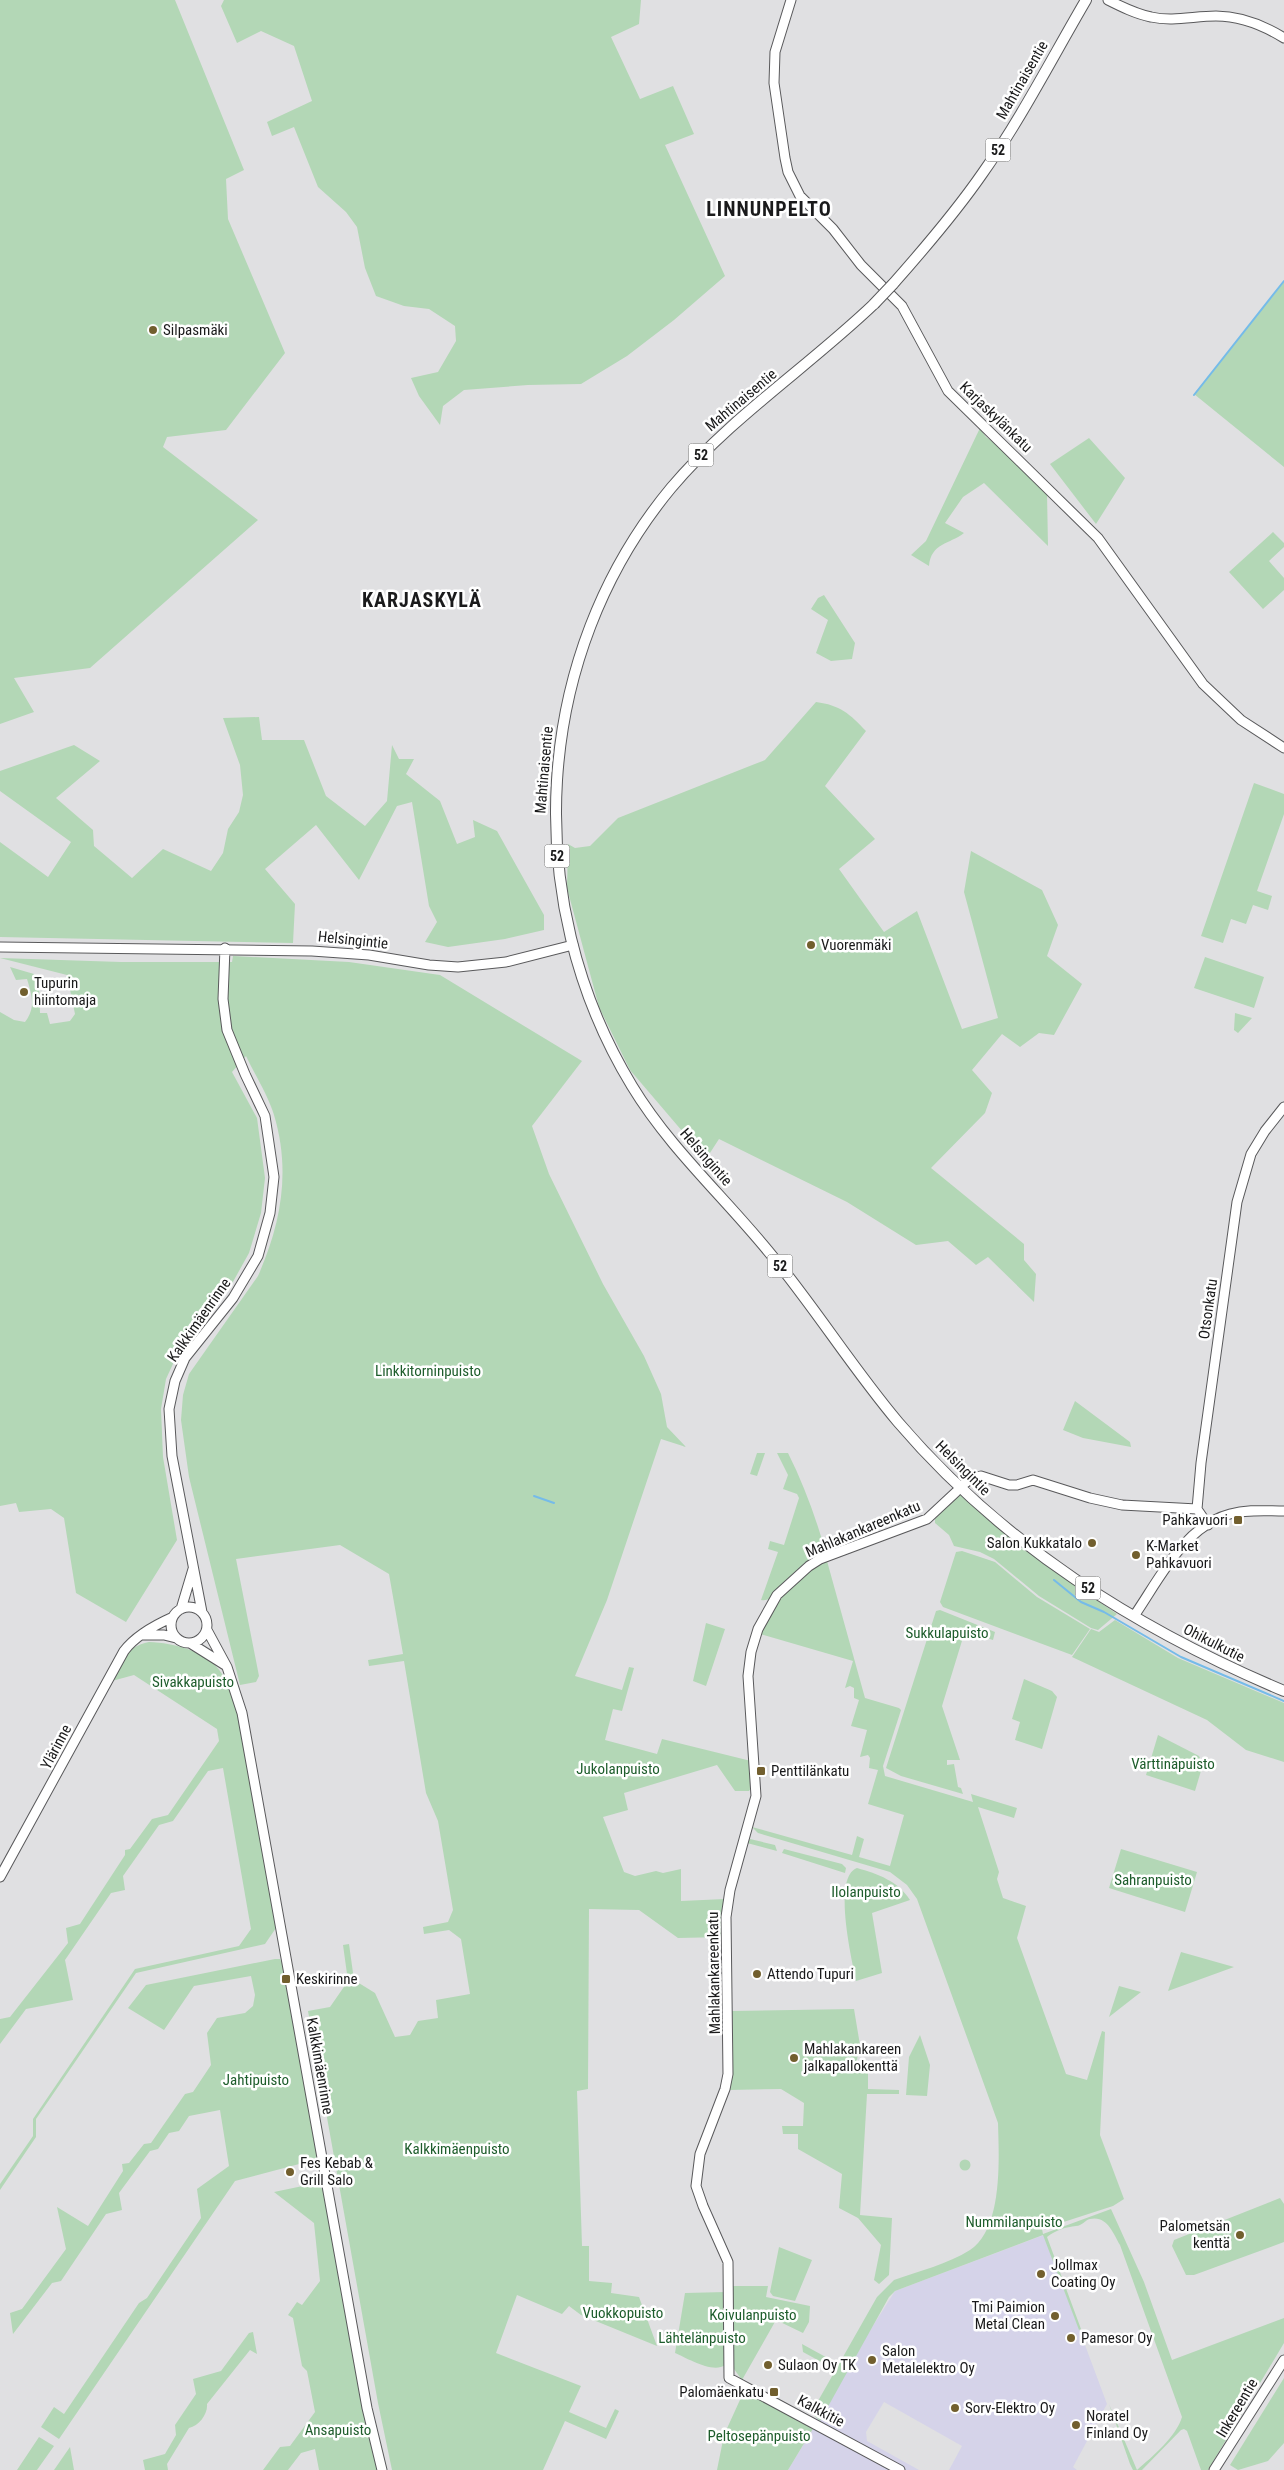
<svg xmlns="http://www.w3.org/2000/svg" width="1284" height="2470" font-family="'Roboto Condensed',sans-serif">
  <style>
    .industrial { fill: #d5d3e9 }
    .green { fill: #b3d7b6 }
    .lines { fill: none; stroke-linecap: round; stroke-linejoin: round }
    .stream { stroke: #75bbe9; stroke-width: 2 }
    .secondary-casing { stroke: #59595b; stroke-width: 11 }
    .primary-casing { stroke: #59595b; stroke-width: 12 }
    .secondary { stroke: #fff; stroke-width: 9 }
    .primary { stroke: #fff; stroke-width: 10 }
    .primary-bridge-casing { stroke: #59595b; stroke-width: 12; stroke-linecap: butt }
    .primary-bridge { stroke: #fff; stroke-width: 10 }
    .poi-dot { fill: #725f2e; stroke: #fff; stroke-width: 2 }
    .labels { text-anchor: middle; stroke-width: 5; stroke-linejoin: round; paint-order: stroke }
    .shield { fill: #fff; stroke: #5f5f5f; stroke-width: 1 }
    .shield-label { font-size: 14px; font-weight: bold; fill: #1a1a1b }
    .street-label { font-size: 15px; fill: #1a1a1b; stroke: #fff }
    .poi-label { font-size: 15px; fill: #1a1a1b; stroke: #fff; text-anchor: start }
    .park-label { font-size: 15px; fill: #1e5d2c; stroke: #fff }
    .district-label { font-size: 20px; font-weight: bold; letter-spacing: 1px; fill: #1a1a1b; stroke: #fff }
  </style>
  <rect width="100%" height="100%" fill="#e0e0e2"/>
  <path class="industrial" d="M1044,2235l63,169 -34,63 4,3h-128l13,-24 -78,-44 -18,30 1,9 52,29h-131l30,-49 -2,-2 10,-19 69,-109z"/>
  <path class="green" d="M0,0h175l69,170 -18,9 2,40 57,134 -59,77 -59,7 -4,10 95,73 -168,148 -76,10 20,34 -34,12z
    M224,0h417l-2,24 -28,13 29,62 33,-13 21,48 -29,11 60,131 -51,44 -47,36 -46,28 -53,1 -64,5 -21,16 -3,19 -21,-29 -8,-18 27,-6 18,-31 -1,-15 -26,-17 -25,-3 -28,-10 -11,-28 -8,-41 -11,-15 -28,-25 -24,-60 -22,9 -5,-14 45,-21 -18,-55 -33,-15 -24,12 -16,-37z
    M1284,282v185l-90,-73z
    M980,428l6,9 17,12 44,44 1,53 -64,-63 -21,14 -18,26 19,10c-14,11 -33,10 -35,33l-18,-11 15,-14z
    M1089,438l36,40 -29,46 -46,-60z
    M1273,532l11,11v4l-15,14 15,17v12l-21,19 -34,-37z
    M824,595l31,48 -3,16 -21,2 -15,-8 12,-33 -17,-11 7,-11z
    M816,702c24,3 34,12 50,29l-41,55 50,53 -36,30 45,63 33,-21 45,118 36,-11 -34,-126 7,-41 71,39 16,35 -11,31 35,28 -28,51 -15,-2 -19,14 -18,-13 -30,36 20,23 -7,20 -54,55 93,76v16l12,14 -2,28 -46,-45 -12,8 -28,-24 -32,4 -69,-43 -128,-63 -13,20 -76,-89 -31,-63 -32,-119 1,-44 7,4 15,-2 28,-28 147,-58z
    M259,717l3,23h42l22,56 39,30 22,-25 5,-56 7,14h15l-8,15 34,27 17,43 18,-7 -2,-17 24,11 47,84v15l-39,9 -57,8 -23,-5 12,-20 -8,-16 -17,-104 -15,4 -38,74 -43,-55 -51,44 30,35 -2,39 -293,-6v-95l48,35 23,-35 -71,-51v-20l74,-26 26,16 -44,37 37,32 1,16 38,32 31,-29 48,22 12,-18 5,-24 11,-17 4,-17 -3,-30 -17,-47z
    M1254,783l30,11v20l-27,77 15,5 -4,14 -15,-5 -7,19 -15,-5 -8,24 -22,-7z
    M233,956l116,6 91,13 142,86 -50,65 17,48 54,110 41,72 17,38 6,33 19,20 -25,-8 -54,161 -32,76 47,14 7,-23 5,1 -12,43 -9,-2 -8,31 52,14 5,-15 89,22v27l-2,3h-14l-18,-26 -93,28 4,17 -25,7 21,55 11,4 21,-5 7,2 18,-4v32l44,-2 -2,38 -45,1 -39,-28 -50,-1 -1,180 -11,2 5,155h7v35l23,2 -1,10 28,4 18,49 -76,-31 -12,-9 -7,8 -45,-19 -21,58 85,33 -12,26 37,16 9,-19 4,2 -13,28 -41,-18 -22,49h-151l-14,-67 -70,-392 22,-4 18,-26 -5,-36 6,-1 5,36 21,13 20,44 15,-2 8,-14 20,-3 -2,-18 34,-6 -9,-55 -12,-9 -25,4 -1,-7 25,-5 5,-12 -15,-89 -12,-28 -22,-132 -35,5 -1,-6 35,-6 -14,-80 -49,-29 -104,14 23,117 -3,6 -16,3 -51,-208 -8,-57 2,-25 6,-21 69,-98c23,-52 33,-105 16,-161 -6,-20 -19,-40 -28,-59l-14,16 25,46 8,60 -4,35 -12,40 -20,36 -51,64 -12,26 -5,30 2,48 14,83 -51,82 -50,-29 -12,-75 -13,-9 -32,3 -3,-9 -16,3v-494l14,8 11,2c11,-14 7,-27 2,-43l-11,1 -6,-13 24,7 5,12 1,27h7l3,11 20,-3 5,-7 -8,-39 -67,-17 121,4h111z
    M1205,957l59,20 -10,31 -60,-20z
    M1235,1013l17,5 -14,15 -4,-3z
    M1075,1401l55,41 1,5 -48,-9 -20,-8z
    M757,1453h8l-8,23 -7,-2z
    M777,1453h11c16,32 28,65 38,100 -16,9 -32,19 -44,32 -7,7 -10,17 -21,15l17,-48 -10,-3 2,-8 14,4 15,-47 -2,-4 -14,-5 5,-14z
    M959,1492l89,75 69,47 -19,16 -7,-2 -52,-32 -45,-37 -14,-7 -26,-6 -5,-11 -14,-12v-4z
    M962,1551l33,11 42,35 53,32 -18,26 -129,-48 -3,-5 16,-50z
    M827,1561l38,137 34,10 2,2 -18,56 2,10 88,26 -2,-8 46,14 -3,10 -36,-11 21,65 -2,7 6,19 23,8 -9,32 49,136 21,6 15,-49 3,1 -5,103 24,64 -11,7 -71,23 1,5 68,-25 33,73 28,78 112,-42v25l-76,127h-7l-14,-39 -3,-2 -3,1 -39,40h-9l-3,-6 -21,-60 28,66c16,-14 39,-33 45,-53l-62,-172c-7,-12 -13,-30 -30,-26 -5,1 -8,7 -14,7 -10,1 -20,4 -29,11l34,92 -2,1 -36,-95 -148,56 -6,6 -69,124 -6,-6v-7l63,-111 17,-17c25,-9 54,-16 76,-30 33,-22 29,-91 28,-127l-81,-224 -10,-14 -17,-13 -132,-39 -6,-6 100,28 5,-19 7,3 -5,18 31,9 14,-51 -36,-11 10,-34 -9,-2 1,-10 -2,-3 -8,2 7,-27 -16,-4 8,-26 -5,-2v-10l-4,-2 -5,2 8,-27 -93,-27c15,-30 34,-60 67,-73z
    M940,1610l55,22 -2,8 -28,-9 -23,75 18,54h-13v5l7,-1 4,23 3,1 2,6 -62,-18 -15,-8 50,-157z
    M1115,1620l63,38 106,45v59l-38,-12 -39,-30 -135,-63 19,-28 8,3z
    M706,1623l19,6 -19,57 -13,-5z
    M149,1642c25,1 59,9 73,32 5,7 9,16 13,24l41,230 -11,16 -129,29 -100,146v18l-36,53v-6l33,-48v-17l102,-150 104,-23 12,-17 -28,-161 -15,3 -35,50 -14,4 -36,51 2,14 -14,3 -46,67 8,40 -47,9 -26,35v-25l10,-2 58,-74 -2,-15 14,-4 45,-69v-5l5,-1 22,-30 16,-4 51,-74 -2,-12 -83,-54 -22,6c11,-21 13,-34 37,-39z
    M1024,1679l28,12 5,6 -15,52 -27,-9 5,-18 -8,-3z
    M1158,1735l41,21 4,8 -8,27 -49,-16z
    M750,1839l25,6 2,6 -30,-8z
    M784,1849l58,15 4,4 -1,5 -63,-20z
    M1121,1849l76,23 -12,40 -76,-24z
    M857,1868c21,6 41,13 53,32l-38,13 10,60 -26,8c-4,-21 -24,-104 1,-113z
    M1181,1952l53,15 -66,24z
    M275,1959h5l2,4 36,196 -83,22 -176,258 -18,-12 13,-20 10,7 75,-111 8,-5 54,-80 -4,-29 32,-23 -9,-56 -31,6 -10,15 -10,2 -11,16 -8,2 -31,42 3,17 -16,4 -45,67 -9,2 -39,51 -3,-21 12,-4 44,-60 -9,-42 31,19 35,-55 -1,-7 7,-1 15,-19 7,-1 34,-49 8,-2 18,-27 -4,-32 10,-15 28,-5 8,-7 2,-11 -4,-19 -57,10 -30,44 -36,-22 18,-23z
    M1119,1986l22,6 -32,25z
    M854,2009l6,36 -4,19 7,4h5v21l31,1v4h-32l-7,121 32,3 -3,57 -10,9 -5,-4 7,-35 -23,-27 -19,-10 3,-34 -44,-25v-15h-15l-1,-8h21l1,-23 -23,-14 -52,1 4,-43 -1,-36z
    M920,2035l10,30 -3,31 -21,-1 3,-38z
    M959.5 2165a5.5 5.5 0 1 1 11 0a5.5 5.5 0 1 1-11 0Z
    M317,2183l7,8c18,93 30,188 55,279h-60l-4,-21 -14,4 -13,17h-25l17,-23 10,-1 25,-34 -8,-41 -5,-5 -9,-48 -5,-3 9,-13 5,3 18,-24 -6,-58 -40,-31z
    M1280,2198l4,6v38l-90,33h-8l-14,-29 2,-6z
    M779,2247l33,13 -17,41 -22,-5 -3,-4z
    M732,2286h36l-2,11 44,9 -1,16 -6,11 -27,-13 -34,60 -8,-11z
    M726,2292l-1,73c-12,9 -38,-7 -50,-12l10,-60z
    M253,2332l4,22 -7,-4 -43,54c1,10 -8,22 -18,24l-22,36 1,6h-23l-2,-10 22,-6 11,-19 -1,-10 21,-31 -3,-15 28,-8 28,-38z
    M802,2344l31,17 -1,3h-7l-22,-12z
    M1284,2378v65l-16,18 -30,9 -8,-5z
    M744,2391l70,36 -26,43h-71l7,-35z
    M39,2437l15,9 -17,24h-20z
    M70,2447l4,23h-20z"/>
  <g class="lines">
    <path class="stream" d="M1194,395l90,-114
      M534,1496l20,7
      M1054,1580l27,22 23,10 77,45 103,44"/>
    <g class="secondary-casing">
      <path id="secondary" d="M791,0l-16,52 -1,31 11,75 3,14 12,24 33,33 28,36 41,41 46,85 150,147 105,146 38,36 43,28
        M1108,0c14,7 28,14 43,17 22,5 43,-1 65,-1 24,0 47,9 68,22
        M0,947l312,4 57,4 60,10 29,2 48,-5 67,-17
        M964,1484l8,-6 9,-2 28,9h8l16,-5 57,18 32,7 75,4
        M1208,1525l-11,-16 4,-46 36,-261 14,-48 14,-23 19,-24
        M171 1625a18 18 0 1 1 36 0a18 18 0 1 1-36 0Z
        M181,1609l12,-40
        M202,1612l-30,-156 -3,-47 6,-28 10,-23 48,-60 25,-42 12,-43 4,-36 -9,-61 -20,-42 -18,-44 -4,-31 2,-51
        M1134,1616c25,-36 50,-90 96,-102 18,-5 36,-3 54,-3
        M207,1630l20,37 15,46 125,695 15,62
        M142,1635h22l12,3
        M190,1643l35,22
        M0,1877l124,-226c12,-16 31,-26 49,-34
        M900,2470l-171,-92 -1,-116 -25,-56 -7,-20 4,-32 25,-65 3,-15 -2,-157 4,-27 26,-94 -8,-120 3,-24 7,-23 19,-34 32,-29 11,-7 107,-40 29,-27
        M1214,2470l70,-110"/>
    </g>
    <g class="primary-casing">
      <path id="primary" d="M893,284c31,-35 62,-71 89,-110 39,-55 70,-116 104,-174
        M874,304c-66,63 -144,114 -203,184 -139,168 -152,412 -39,598 40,66 98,116 145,176 42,52 78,109 121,160 105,123 239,207 386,269"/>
    </g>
    <use href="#secondary" class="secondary"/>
    <use href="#primary" class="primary"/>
    <g class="primary-bridge-casing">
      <path id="primary-bridge" d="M874,304l19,-20"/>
    </g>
    <use href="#primary-bridge" class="primary-bridge"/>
  </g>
  <g class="poi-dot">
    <circle cx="153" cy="330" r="5"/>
    <circle cx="811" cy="945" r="5"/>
    <circle cx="24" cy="992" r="5"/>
    <rect x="1233" y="1515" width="10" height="10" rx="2.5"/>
    <circle cx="1092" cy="1543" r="5"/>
    <circle cx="1136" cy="1555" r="5"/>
    <rect x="756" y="1766" width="10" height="10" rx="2.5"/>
    <circle cx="757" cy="1974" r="5"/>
    <rect x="281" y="1974" width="10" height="10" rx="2.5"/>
    <circle cx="794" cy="2058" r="5"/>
    <circle cx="290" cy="2172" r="5"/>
    <circle cx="1240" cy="2235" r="5"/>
    <circle cx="1041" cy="2274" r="5"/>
    <circle cx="1055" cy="2316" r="5"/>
    <circle cx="1071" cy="2338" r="5"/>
    <circle cx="872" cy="2360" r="5"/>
    <circle cx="768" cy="2365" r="5"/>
    <rect x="769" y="2387" width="10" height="10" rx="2.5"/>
    <circle cx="955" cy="2408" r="5"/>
    <circle cx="1076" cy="2425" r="5"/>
  </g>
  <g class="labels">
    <g class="shield">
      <rect x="985.5" y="138.5" width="25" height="23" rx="4"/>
      <rect x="688.5" y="443.5" width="25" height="23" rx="4"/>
      <rect x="544.5" y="844.5" width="25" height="23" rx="4"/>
      <rect x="767.5" y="1254.5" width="25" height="23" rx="4"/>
      <rect x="1075.5" y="1576.5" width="25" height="23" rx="4"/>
    </g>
    <g class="shield-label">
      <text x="998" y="155">52</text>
      <text x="701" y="460">52</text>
      <text x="557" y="861">52</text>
      <text x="780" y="1271">52</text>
      <text x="1088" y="1593">52</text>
    </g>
    <g class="street-label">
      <text transform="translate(1022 80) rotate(-60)" y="5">Mahtinaisentie</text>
      <text transform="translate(741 400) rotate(-40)" y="5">Mahtinaisentie</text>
      <text transform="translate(996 417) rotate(44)" y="5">Karjaskylänkatu</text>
      <text transform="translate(544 770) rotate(-85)" y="5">Mahtinaisentie</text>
      <text transform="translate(353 940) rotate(6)" y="5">Helsingintie</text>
      <text transform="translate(706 1157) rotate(49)" y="5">Helsingintie</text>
      <text transform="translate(1208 1309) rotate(-82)" y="5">Otsonkatu</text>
      <text transform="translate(199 1320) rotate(-55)" y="5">Kalkkimäenrinne</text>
      <text transform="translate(963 1468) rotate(45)" y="5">Helsingintie</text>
      <text transform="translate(863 1529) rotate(-23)" y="5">Mahlakankareenkatu</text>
      <text transform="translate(1214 1643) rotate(27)" y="5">Ohikulkutie</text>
      <text transform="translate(56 1747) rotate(-62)" y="5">Ylärinne</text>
      <text transform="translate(714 1973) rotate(-91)" y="5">Mahlakankareenkatu</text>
      <text transform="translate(320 2066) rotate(80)" y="5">Kalkkimäenrinne</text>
      <text transform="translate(1237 2408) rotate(-59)" y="5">Inkereentie</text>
      <text transform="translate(821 2411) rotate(28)" y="5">Kalkkitie</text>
    </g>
    <g class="poi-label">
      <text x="163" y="335">Silpasmäki</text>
      <text x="821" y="950">Vuorenmäki</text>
      <text x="34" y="988">Tupurin<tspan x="34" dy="17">hiintomaja</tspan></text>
      <text x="1228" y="1525" text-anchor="end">Pahkavuori</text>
      <text x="1082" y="1548" text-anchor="end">Salon Kukkatalo</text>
      <text x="1146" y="1551">K-Market<tspan x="1146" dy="17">Pahkavuori</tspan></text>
      <text x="771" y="1776">Penttilänkatu</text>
      <text x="767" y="1979">Attendo Tupuri</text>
      <text x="296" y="1984">Keskirinne</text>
      <text x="804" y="2054">Mahlakankareen<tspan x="804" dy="17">jalkapallokenttä</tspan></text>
      <text x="300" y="2168">Fes Kebab &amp;<tspan x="300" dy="17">Grill Salo</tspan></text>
      <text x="1230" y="2231" text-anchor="end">Palometsän<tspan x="1230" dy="17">kenttä</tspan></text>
      <text x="1051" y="2270">Jollmax<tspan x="1051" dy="17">Coating Oy</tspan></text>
      <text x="1045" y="2312" text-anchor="end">Tmi Paimion<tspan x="1045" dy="17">Metal Clean</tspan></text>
      <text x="1081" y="2343">Pamesor Oy</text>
      <text x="882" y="2356">Salon<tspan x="882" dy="17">Metalelektro Oy</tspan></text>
      <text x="778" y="2370">Sulaon Oy TK</text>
      <text x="764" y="2397" text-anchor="end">Palomäenkatu</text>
      <text x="965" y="2413">Sorv-Elektro Oy</text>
      <text x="1086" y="2421">Noratel<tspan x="1086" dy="17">Finland Oy</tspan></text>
    </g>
    <g class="park-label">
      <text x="428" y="1376">Linkkitorninpuisto</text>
      <text x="947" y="1638">Sukkulapuisto</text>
      <text x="193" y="1687">Sivakkapuisto</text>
      <text x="1173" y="1769">Värttinäpuisto</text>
      <text x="618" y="1774">Jukolanpuisto</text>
      <text x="1153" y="1885">Sahranpuisto</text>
      <text x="866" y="1897">Ilolanpuisto</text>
      <text x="256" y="2085">Jahtipuisto</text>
      <text x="457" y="2154">Kalkkimäenpuisto</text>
      <text x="1014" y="2227">Nummilanpuisto</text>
      <text x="623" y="2318">Vuokkopuisto</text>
      <text x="753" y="2320">Koivulanpuisto</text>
      <text x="702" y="2343">Lähtelänpuisto</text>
      <text x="338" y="2435">Ansapuisto</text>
      <text x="759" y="2441">Peltosepänpuisto</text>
    </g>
    <g class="district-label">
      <text x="769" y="216">LINNUNPELTO</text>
      <text x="422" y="607">KARJASKYLÄ</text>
    </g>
  </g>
</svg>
